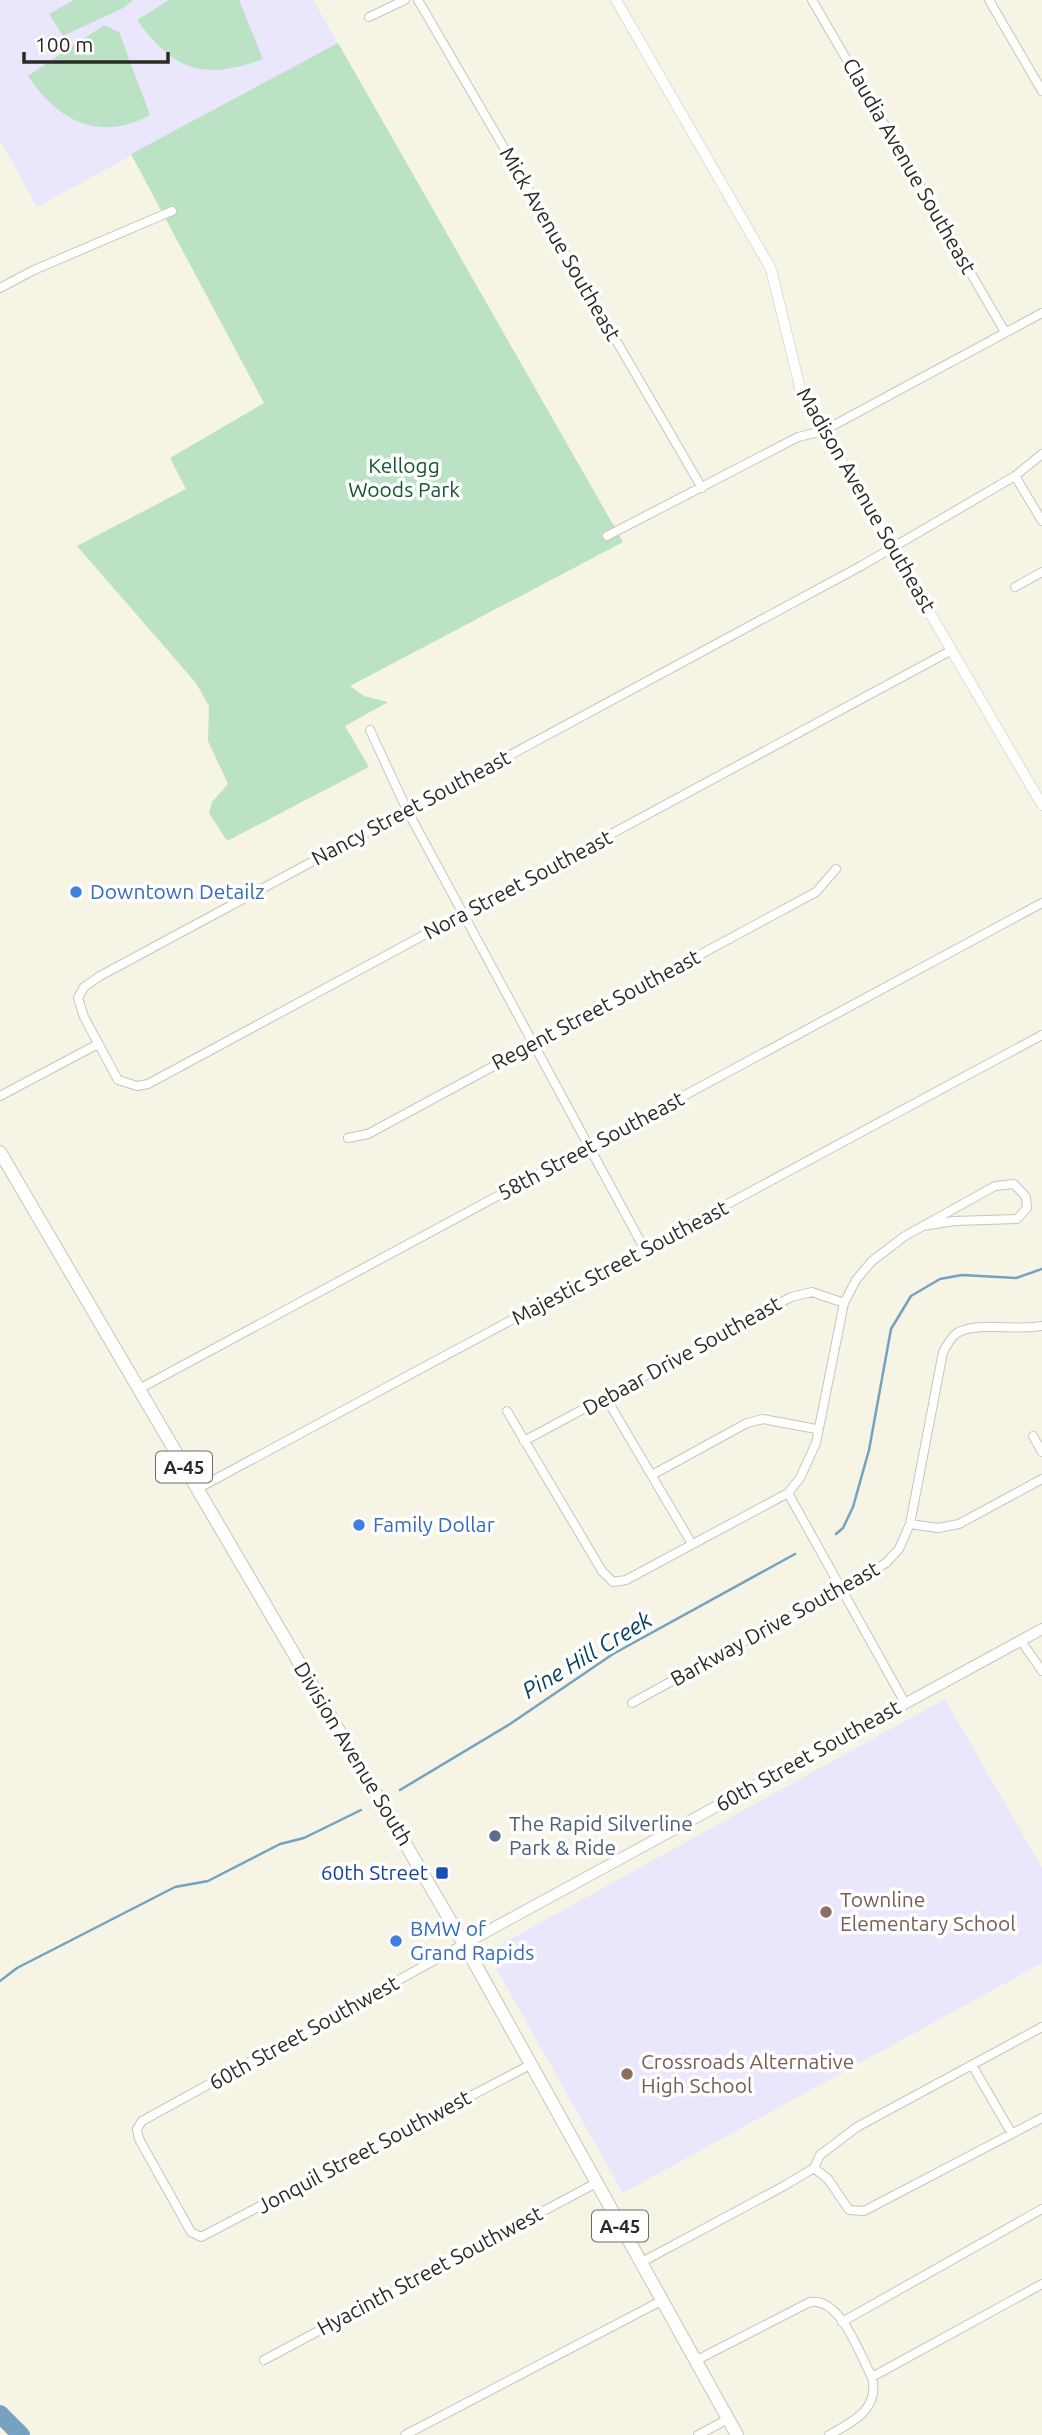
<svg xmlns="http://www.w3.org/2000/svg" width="1042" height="2435" font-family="Ubuntu,sans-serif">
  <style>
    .education { fill: #eae6fc }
    .green { fill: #bbe2c5 }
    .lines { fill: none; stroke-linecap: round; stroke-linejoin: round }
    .stream { stroke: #75a2c0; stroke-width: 2.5 }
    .river { stroke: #75a2c0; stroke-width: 18 }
    .minor-casing { stroke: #c8c6b8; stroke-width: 10 }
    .tertiary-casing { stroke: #c8c6b8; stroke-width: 11 }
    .secondary-casing { stroke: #c8c6b8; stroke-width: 12 }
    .primary-casing { stroke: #c8c6b8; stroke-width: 14 }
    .minor { stroke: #fff; stroke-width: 8 }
    .tertiary { stroke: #fff; stroke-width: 10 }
    .secondary { stroke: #fff; stroke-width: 10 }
    .primary { stroke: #fff; stroke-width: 12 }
    .shop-dot { fill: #3f7fe0; stroke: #fff; stroke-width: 2.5 }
    .service-dot { fill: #5c6f8a; stroke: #fff; stroke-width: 2.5 }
    .transit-dot { fill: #1a4fb4; stroke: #fff; stroke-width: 2.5 }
    .education-dot { fill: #8d6e63; stroke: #fff; stroke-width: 2.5 }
    .labels { text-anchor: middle; stroke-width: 7; stroke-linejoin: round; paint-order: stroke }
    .shield { fill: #fff; stroke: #6b6a66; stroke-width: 2 }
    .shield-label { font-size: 19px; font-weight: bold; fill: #2b2a24 }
    .street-label { font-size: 21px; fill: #2b2a24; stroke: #fff }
    .park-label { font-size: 21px; fill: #12582f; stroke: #fff }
    .shop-label { font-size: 21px; fill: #366cbe; stroke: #fff; text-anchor: start }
    .service-label { font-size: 21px; fill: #4e5e75; stroke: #fff; text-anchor: start }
    .transit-label { font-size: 21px; fill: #164399; stroke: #fff; text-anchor: end }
    .education-label { font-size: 21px; fill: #785e54; stroke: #fff; text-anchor: start }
    .water-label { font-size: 23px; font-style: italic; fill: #084361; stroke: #fff }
  </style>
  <rect width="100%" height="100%" fill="#f6f4e5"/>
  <path class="education" d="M0,0h313l25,43 -301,164 -37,-67z
    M945,1699l97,169v95l-419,230 -136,-241z"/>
  <path class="green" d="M74,0h59l-10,8 -60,28 -14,-22z
    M169,0h70l24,59c-60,22 -89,12 -126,-39z
    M104,25l15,7 31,83c-51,28 -93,5 -122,-39z
    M338,43l285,499 -273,144 14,10 24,6 -43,24 24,41 -142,74 -18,-28 3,-11 16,-18 -20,-43 1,-35 -13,-23 -119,-137 109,-57 -16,-31 94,-55 -133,-249z"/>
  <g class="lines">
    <path class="stream" d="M836,1534l7,-6 10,-21 16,-57 22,-121 20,-33 29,-17 22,-4 54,3 26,-9
      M400,1790l110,-66 103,-70 182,-100
      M0,1981l17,-13 158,-81 33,-6 72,-37 24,-6 57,-28"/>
    <path class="river" d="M0,2414l21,21"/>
    <g class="minor-casing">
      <path id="minor" d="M418,0l284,488
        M812,0l193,332
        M989,0l53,91
        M369,17l36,-17
        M0,288l34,-18 138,-59
        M1015,476l27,45
        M607,536l191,-99 25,-6 219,-118
        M1015,587l27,-15
        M952,650l-804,434 -11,2 -19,-6 -34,-63 -6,-19 6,-11 16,-11 761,-410 154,-90 27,-22
        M370,730l37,80 238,440
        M0,1096l98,-52
        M348,1138l20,-4 448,-242 20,-23
        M139,1389l903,-486
        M606,1398l86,146
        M507,1411l95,160 11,11 13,-2 162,-87 12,-15 16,-35 28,-140 12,-23 16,-19 33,-25 90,-50 19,-2 12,13 1,11 -10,11 -63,2 -31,5
        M1033,1436l9,16
        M524,1441l267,-144 21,-5 32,11
        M652,1475l95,-52 16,-4 53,10
        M197,1489l845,-454
        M788,1493l117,210
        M910,1524l28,4 21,-4 83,-45
        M1021,1641l21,30
        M632,1703l254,-140 13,-14 11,-25 33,-172c4,-7 8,-15 14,-19 19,-12 61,-2 85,-7
        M464,1944l-322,177 -5,8 2,10 52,93 10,5 329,-172
        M972,2065l40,69
        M814,2168l14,11 21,31 15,1 178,-93
        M640,2263l142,-76 32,-19 6,-13 37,-28 185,-100
        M842,2322l200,-113
        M264,2360l332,-177
        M695,2361l115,-59c31,-5 49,52 62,75 8,32 -19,45 -43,58
        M872,2377l170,-93
        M405,2435l256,-134
        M698,2435l30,-16"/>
    </g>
    <g class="tertiary-casing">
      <path id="tertiary" d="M616,0l155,269 30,123 241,413"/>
    </g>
    <g class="secondary-casing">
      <path id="secondary" d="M464,1944l578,-315"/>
    </g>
    <g class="primary-casing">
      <path id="primary" d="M0,1152l464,792 273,491"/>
    </g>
    <use href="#minor" class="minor"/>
    <use href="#tertiary" class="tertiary"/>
    <use href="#secondary" class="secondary"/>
    <use href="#primary" class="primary"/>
  </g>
  <g class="shop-dot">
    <circle cx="76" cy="892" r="7"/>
    <circle cx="359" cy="1525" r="7"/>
    <circle cx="396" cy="1941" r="7"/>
  </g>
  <circle class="service-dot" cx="495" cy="1836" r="7"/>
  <rect class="transit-dot" x="435" y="1866" width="14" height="14" rx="3.5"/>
  <g class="education-dot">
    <circle cx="826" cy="1912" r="7"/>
    <circle cx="627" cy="2074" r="7"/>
  </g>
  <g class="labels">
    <g class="shield">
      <rect x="156" y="1451.5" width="56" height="31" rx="5"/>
      <rect x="592" y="2210.5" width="56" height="31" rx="5"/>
    </g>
    <g class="shield-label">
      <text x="184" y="1474">A-45</text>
      <text x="620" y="2233">A-45</text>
    </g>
    <g class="street-label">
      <text transform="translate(909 166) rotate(60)" y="7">Claudia Avenue Southeast</text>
      <text transform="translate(560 244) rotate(60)" y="7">Mick Avenue Southeast</text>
      <text transform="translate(866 500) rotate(60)" y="7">Madison Avenue Southeast</text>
      <text transform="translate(411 808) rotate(-28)" y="7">Nancy Street Southeast</text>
      <text transform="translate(518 885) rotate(-28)" y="7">Nora Street Southeast</text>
      <text transform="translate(596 1010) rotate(-28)" y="7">Regent Street Southeast</text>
      <text transform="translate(591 1146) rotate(-28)" y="7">58th Street Southeast</text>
      <text transform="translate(620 1263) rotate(-28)" y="7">Majestic Street Southeast</text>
      <text transform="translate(682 1356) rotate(-29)" y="7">Debaar Drive Southeast</text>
      <text transform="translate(775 1624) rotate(-29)" y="7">Barkway Drive Southeast</text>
      <text transform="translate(353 1754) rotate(59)" y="7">Division Avenue South</text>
      <text transform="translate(808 1756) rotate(-29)" y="7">60th Street Southeast</text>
      <text transform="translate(304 2033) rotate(-29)" y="7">60th Street Southwest</text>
      <text transform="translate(364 2152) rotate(-28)" y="7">Jonquil Street Southwest</text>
      <text transform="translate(430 2271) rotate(-28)" y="7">Hyacinth Street Southwest</text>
    </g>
    <g class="park-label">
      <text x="404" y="473">Kellogg<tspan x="404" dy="24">Woods Park</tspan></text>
    </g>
    <g class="shop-label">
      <text x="90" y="899">Downtown Detailz</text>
      <text x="373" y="1532">Family Dollar</text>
      <text x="410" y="1936">BMW of<tspan x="410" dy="24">Grand Rapids</tspan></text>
    </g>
    <g class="service-label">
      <text x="509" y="1831">The Rapid Silverline<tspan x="509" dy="24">Park &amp; Ride</tspan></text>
    </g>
    <g class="transit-label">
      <text x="428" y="1880">60th Street</text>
    </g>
    <g class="education-label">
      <text x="840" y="1907">Townline<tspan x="840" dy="24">Elementary School</tspan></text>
      <text x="641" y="2069">Crossroads Alternative<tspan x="641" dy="24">High School</tspan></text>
    </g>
    <g class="water-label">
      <text transform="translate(587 1655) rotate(-31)" y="8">Pine Hill Creek</text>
    </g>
  </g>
  <path d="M24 52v10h144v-10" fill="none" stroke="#2b2a24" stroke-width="3.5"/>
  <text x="35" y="52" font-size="21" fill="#2b2a24" stroke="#ffffff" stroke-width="5" paint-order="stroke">100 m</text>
</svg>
